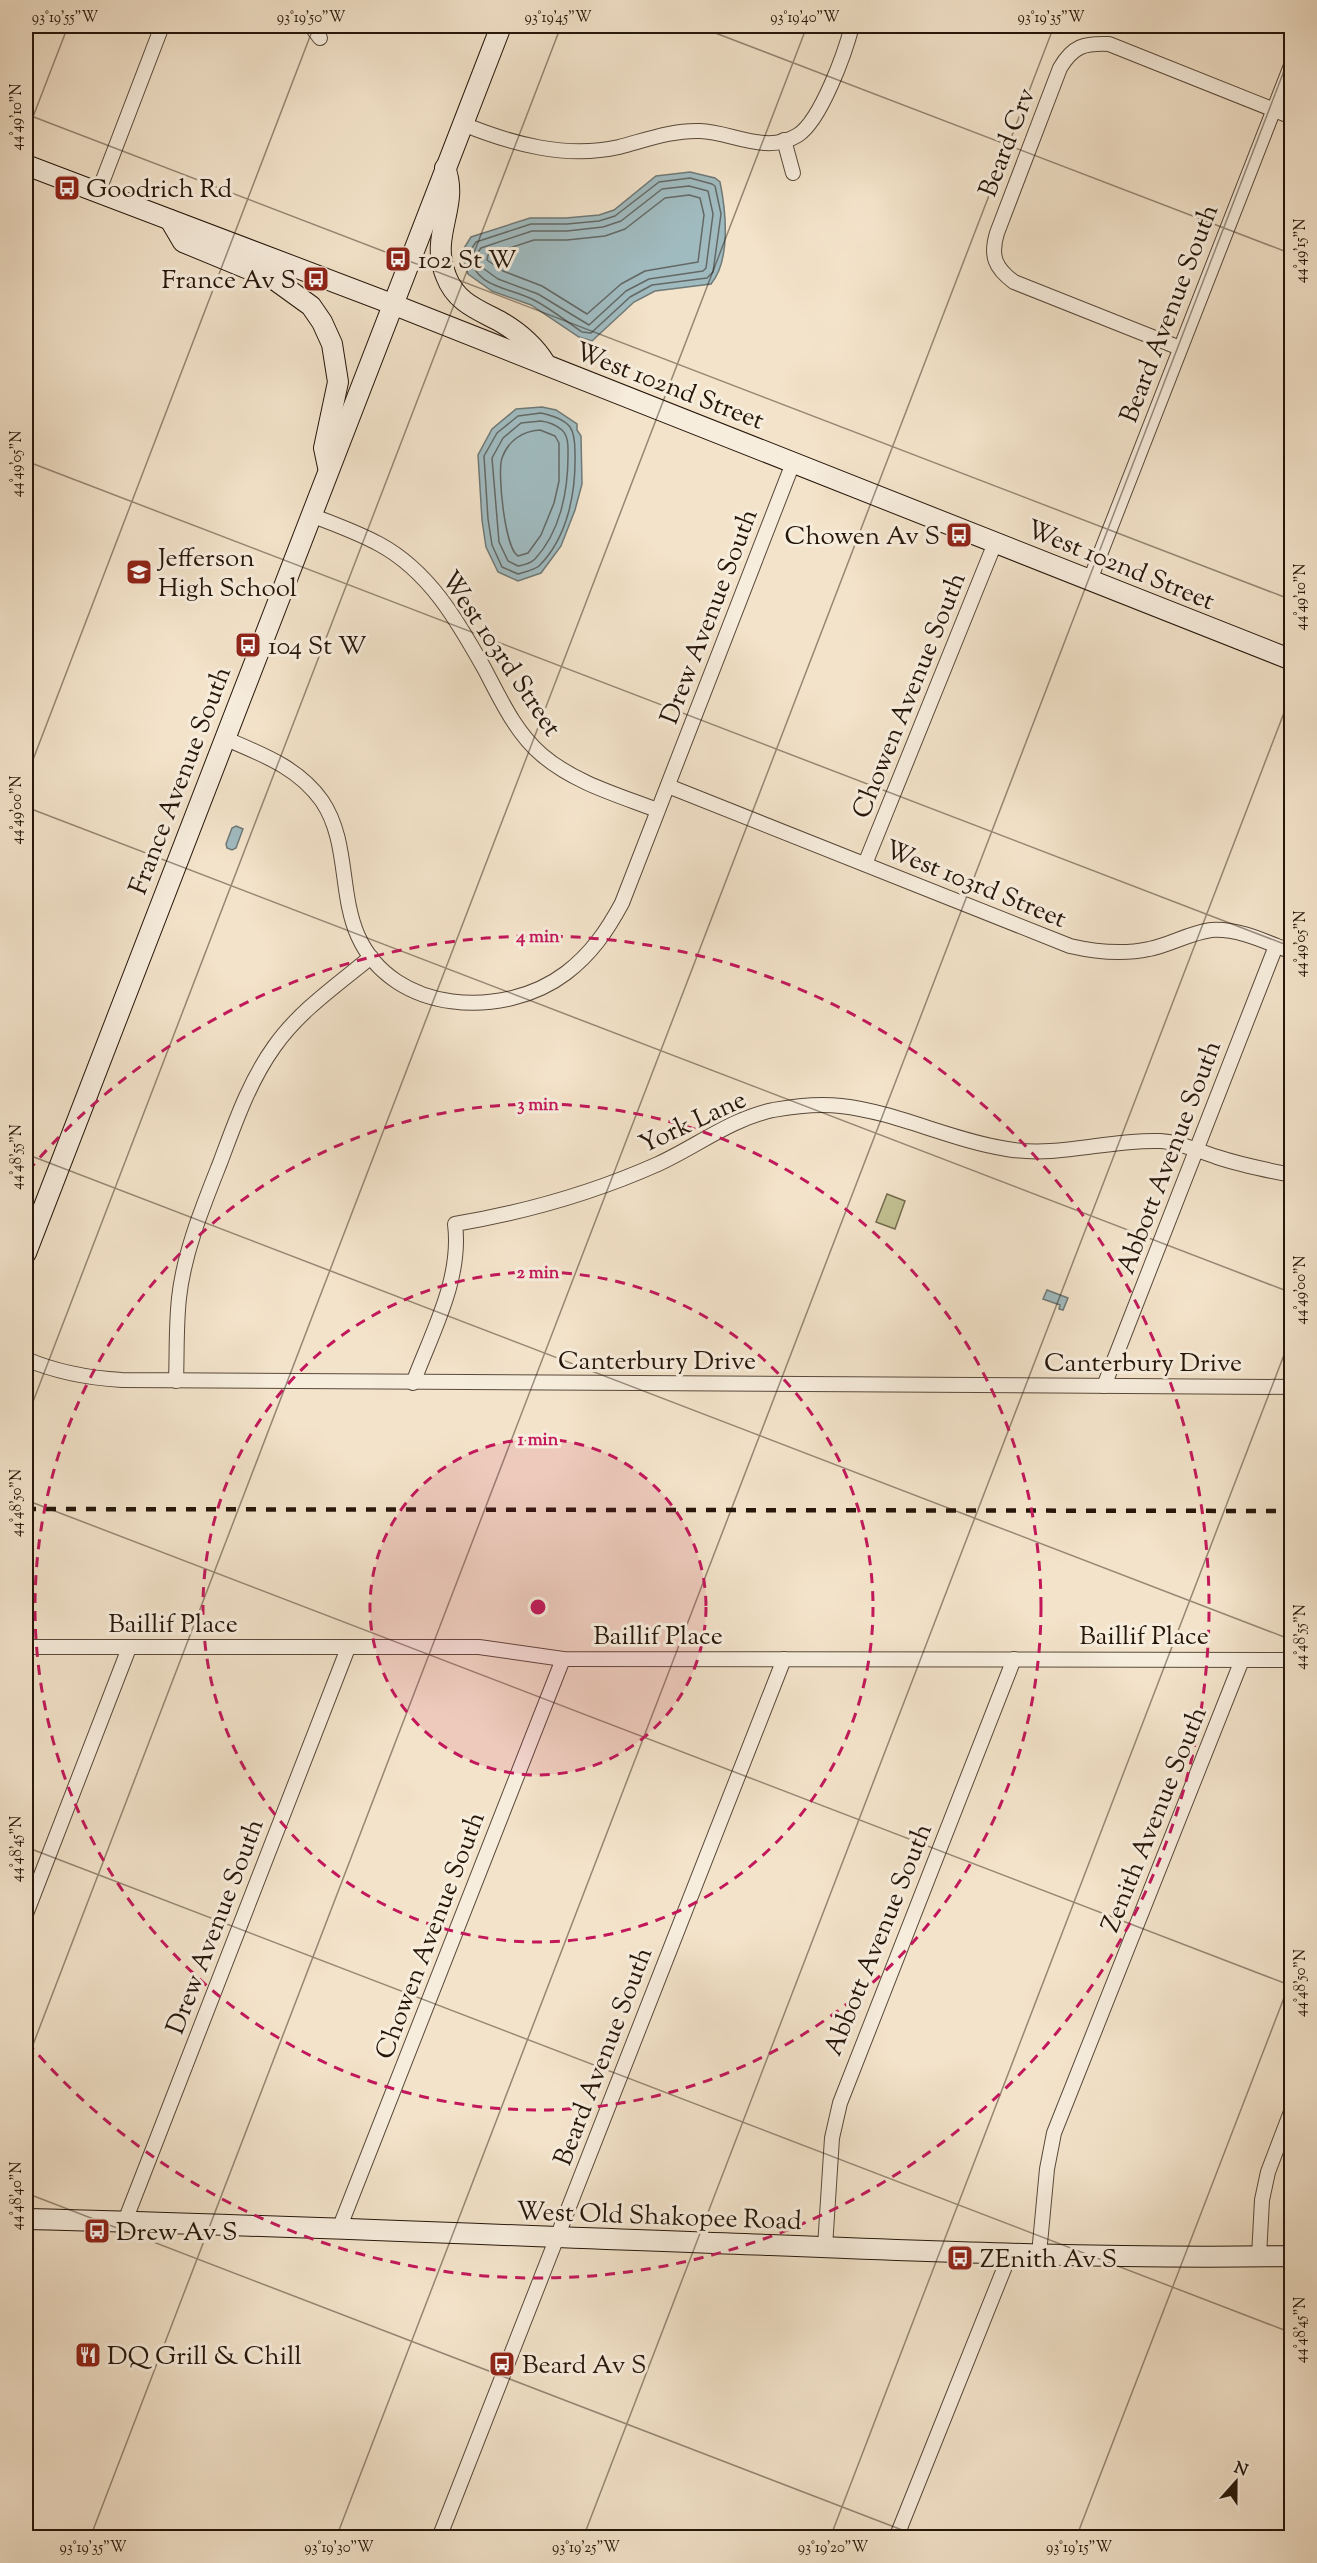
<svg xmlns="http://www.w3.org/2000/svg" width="1317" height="2563" font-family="'Sorts Mill Goudy',serif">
	<rect width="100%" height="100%" fill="#f3e3ca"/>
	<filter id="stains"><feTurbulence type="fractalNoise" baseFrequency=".00333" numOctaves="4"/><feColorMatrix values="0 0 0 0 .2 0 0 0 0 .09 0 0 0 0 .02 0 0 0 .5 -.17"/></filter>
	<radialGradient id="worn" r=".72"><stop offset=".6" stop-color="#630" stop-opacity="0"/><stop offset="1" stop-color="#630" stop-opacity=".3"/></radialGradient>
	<!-- green -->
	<path fill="#c2c192" stroke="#746c4e" stroke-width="1.5" d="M887,1194L905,1201L895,1229L876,1222Z"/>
	<!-- water -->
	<g fill="#a0bbc0" stroke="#6f7977" stroke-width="1.5">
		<path d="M690,172L715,178L720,182C726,211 731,260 711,284L655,291L634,302L592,341L579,337L531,305L492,291L468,274L461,253L471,237L530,218H566L599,215L614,210L656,176Z"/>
		<path d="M542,407L556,410L577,424V430L581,436L582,484L575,510L561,546L541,573L518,581L498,572L486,547L482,520L478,455L492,429L516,409Z"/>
		<path d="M236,826L243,829L236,848L232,850L227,848L226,844L232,828Z"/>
		<path d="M1047,1290L1068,1298L1063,1310L1059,1309L1060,1305L1043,1299Z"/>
	</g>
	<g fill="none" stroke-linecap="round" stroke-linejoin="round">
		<!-- shore -->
		<g stroke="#636865" stroke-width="1.5">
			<path d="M690,178L712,184L715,186L721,214L713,272L707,278L652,285L630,297L591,333L582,332C566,321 551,309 534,300C506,286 477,289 468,254L476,242L531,224H567L599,221L615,216L659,182Z"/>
			<path d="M689,186L708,191L713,214L706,268L703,271L649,279L626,291L589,325L538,294L498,279L480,266L476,255L481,248L532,231H567L603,227L621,221L662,189Z"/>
			<path d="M689,195L700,198L704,215L698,262L645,271L621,284L587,314L542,286L503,271L487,260L488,255L534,240H567L605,236L625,229L665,198Z"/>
			<path d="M541,413C550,415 564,419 570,427C575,434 575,445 575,453C576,492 568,537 539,566C534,570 524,572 518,574L502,567L492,545L488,519L484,456L497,433L518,416Z"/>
			<path d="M541,421C549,422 556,425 562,430C569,437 568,447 568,456C568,492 560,532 535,559C531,563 524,565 518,566L508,561L499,542L492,458L503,438L521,423Z"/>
			<path d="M540,430L555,436L559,443V481L554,503L541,535L528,553L518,556C505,549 497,472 502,458C508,441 522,431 540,430Z"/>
		</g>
		<!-- street casing -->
		<g stroke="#59493a" stroke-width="16">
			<g id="street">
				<path d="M311,26L320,38"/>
				<path d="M463,124C512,144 566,159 619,147C646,140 672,130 700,131C732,132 766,155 798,135C821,120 845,53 852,26"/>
				<path d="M784,140L793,173"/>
				<path d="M98,193L162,26"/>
				<path d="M1180,348L1014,282C995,268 990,256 997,233L1060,68C1073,46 1084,43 1109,44L1292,117"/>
				<path d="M311,515C334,524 357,532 379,544C429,571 457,620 484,668C500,698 515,732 542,755C575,783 618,795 657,810"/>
				<path d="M1090,580L1292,63"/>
				<path d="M224,738C261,754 298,767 322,801C349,841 339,893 358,936C393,1014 504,1020 566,973C591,954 607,931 622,903L793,463"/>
				<path d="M668,786L1070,946C1096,952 1122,955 1149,949C1170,945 1189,933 1211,930C1239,928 1266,942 1292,952"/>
				<path d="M865,864L995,543"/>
				<path d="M26,1359C56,1372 88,1378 122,1380L1292,1387"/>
				<path d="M176,1381C177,1354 176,1326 179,1298C184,1252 203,1206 220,1163C235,1123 249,1082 274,1047C299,1011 337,985 371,957"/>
				<path d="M413,1383C432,1332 462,1279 455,1224C526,1212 593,1193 658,1164C697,1146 731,1119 773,1110C795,1106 818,1103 841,1106C896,1112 950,1140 1007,1149C1058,1158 1109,1139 1160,1141C1180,1142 1198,1151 1217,1157C1241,1165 1266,1170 1292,1175"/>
				<path d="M1104,1386L1276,946"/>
				<path d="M26,1647H479L563,1659L1292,1660"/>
				<path d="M26,1914L129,1648"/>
				<path d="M125,2221L348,1648"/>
				<path d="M339,2229L563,1659"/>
				<path d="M825,2247L832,2138L840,2103L1014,1659"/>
				<path d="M1039,2254L1047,2169L1054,2133L1242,1660"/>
				<path d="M1259,2256L1262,2200L1268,2172L1292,2109"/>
				<path d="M439,2538L784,1659"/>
				<path d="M896,2538L1010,2254"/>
			</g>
		</g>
		<!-- secondary casing -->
		<g stroke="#26160a" stroke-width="22">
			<g id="secondary">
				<path d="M26,165L392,304L1292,660"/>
				<path d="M445,168C460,206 429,235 446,276C456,303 479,310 501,322C518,332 535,347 545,363"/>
				<path d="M170,220L183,242L275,280L311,306L322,322L332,344L338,382L324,448L328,467"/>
				<path d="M26,1253L501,26"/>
				<path d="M26,2219C274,2225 522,2236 770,2245C943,2252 1118,2259 1292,2256"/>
			</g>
		</g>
		<!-- street -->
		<use href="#street" stroke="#f7eddd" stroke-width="14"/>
		<!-- secondary -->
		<use href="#secondary" stroke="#f7eddd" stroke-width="20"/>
		<!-- rail -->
		<path stroke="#26160a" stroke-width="4.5" stroke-dasharray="10 10" stroke-linecap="butt" d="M26,1509L1292,1511"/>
	</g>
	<!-- ticks -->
	<path fill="none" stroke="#26160a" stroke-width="1.5" stroke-opacity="0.45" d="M697,26L1292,254M26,114L1292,600M26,135L68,26M26,461L1292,947M26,778L314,26M26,807L1292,1293M26,1154L1292,1640M26,1420L561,26M26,1500L1292,1986M26,1847L1292,2333M26,2063L807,26M26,2193L923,2538M90,2538L1054,26M336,2538L1292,50M583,2538L1292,692M830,2538L1292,1334M1076,2538L1292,1977"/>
	<!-- distance rings -->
	<circle cx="538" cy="1607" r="168" fill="#c2185b" fill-opacity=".12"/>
	<g fill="none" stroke="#c2185b" stroke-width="3" stroke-dasharray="10 8">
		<circle cx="538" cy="1607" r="168"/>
		<circle cx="538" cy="1607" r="335"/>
		<circle cx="538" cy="1607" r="503"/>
		<path d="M28 1171A671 671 0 1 1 28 2043"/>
	</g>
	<!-- icons -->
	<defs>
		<g id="bus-square" transform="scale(1.35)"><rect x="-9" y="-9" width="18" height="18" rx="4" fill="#8f2418" stroke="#f7eddd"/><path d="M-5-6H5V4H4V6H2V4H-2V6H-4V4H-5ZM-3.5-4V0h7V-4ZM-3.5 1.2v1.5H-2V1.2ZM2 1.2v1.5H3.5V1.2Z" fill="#fff"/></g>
		<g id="school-square" transform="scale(1.35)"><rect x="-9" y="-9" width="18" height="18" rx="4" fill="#8f2418" stroke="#f7eddd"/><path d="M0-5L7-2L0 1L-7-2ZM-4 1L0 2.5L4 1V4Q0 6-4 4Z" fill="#fff"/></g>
		<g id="restaurant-square" transform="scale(1.35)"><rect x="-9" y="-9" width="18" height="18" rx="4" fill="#8f2418" stroke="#f7eddd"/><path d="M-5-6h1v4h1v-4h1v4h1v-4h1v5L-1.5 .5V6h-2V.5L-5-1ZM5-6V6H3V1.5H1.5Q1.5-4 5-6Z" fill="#fff"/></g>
	</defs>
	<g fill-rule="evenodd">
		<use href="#bus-square" x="67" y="188"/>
		<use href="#bus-square" x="398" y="259"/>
		<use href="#bus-square" x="316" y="279"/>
		<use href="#bus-square" x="959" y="535"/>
		<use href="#school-square" x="139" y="572"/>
		<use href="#bus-square" x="248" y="645"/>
		<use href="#bus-square" x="97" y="2231"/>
		<use href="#bus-square" x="960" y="2258"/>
		<use href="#restaurant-square" x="88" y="2355"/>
		<use href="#bus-square" x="502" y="2364"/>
	</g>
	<g text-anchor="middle" stroke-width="6" stroke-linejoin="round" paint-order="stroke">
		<!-- street labels -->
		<g font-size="26" fill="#26160a" stroke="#f7eddd">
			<text transform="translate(1006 142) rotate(-69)" y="9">Beard Crv</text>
			<text transform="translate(1168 313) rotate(-69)" y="9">Beard Avenue South</text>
			<text transform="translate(670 385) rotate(21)" y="9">West 102nd Street</text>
			<text transform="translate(1121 564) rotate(22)" y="9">West 102nd Street</text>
			<text transform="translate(708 616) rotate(-69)" y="9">Drew Avenue South</text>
			<text transform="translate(502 653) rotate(56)" y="9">West 103rd Street</text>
			<text transform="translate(908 695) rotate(-68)" y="9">Chowen Avenue South</text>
			<text transform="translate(179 780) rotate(-69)" y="9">France Avenue South</text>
			<text transform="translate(976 883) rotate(22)" y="9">West 103rd Street</text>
			<text transform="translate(692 1121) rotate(-25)" y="9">York Lane</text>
			<text transform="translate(1168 1157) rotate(-69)" y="9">Abbott Avenue South</text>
			<text x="657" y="1369">Canterbury Drive</text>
			<text x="1143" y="1371">Canterbury Drive</text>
			<text x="173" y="1632">Baillif Place</text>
			<text x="658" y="1644">Baillif Place</text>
			<text x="1144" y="1644">Baillif Place</text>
			<text transform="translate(1153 1819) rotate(-68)" y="9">Zenith Avenue South</text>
			<text transform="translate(214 1926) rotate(-69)" y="9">Drew Avenue South</text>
			<text transform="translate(429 1935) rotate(-69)" y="9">Chowen Avenue South</text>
			<text transform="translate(877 1939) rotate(-68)" y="9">Abbott Avenue South</text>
			<text transform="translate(602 2056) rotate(-69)" y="9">Beard Avenue South</text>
			<text transform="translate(659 2215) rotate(2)" y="9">West Old Shakopee Road</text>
		</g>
		<!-- poi labels -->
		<g font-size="26" fill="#26160a" stroke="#f7eddd" text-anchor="start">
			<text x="86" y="197">Goodrich Rd</text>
			<text x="418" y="268">102 St W</text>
			<text x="296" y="288" text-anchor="end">France Av S</text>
			<text x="940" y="544" text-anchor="end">Chowen Av S</text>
			<text x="158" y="566">Jefferson<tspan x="158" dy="30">High School</tspan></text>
			<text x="268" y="654">104 St W</text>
			<text x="116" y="2240">Drew Av S</text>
			<text x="980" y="2267">ZEnith Av S</text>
			<text x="107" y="2364">DQ Grill &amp; Chill</text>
			<text x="522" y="2373">Beard Av S</text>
		</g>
	</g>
	<circle cx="538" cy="1607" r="9" fill="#c2185b" stroke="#f7eddd" stroke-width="3"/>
	<g font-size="18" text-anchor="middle" font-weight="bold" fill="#c2185b" stroke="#f7eddd" stroke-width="6" stroke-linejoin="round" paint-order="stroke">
		<text x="538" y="942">4 min</text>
		<text x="538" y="1110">3 min</text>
		<text x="538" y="1278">2 min</text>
		<text x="538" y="1445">1 min</text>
	</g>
	<!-- margin -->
	<rect width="1317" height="2563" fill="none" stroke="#f3e3ca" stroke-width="66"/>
	<!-- north arrow -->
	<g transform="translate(1236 2482) rotate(21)" stroke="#f7eddd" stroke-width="4.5" paint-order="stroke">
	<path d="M0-4.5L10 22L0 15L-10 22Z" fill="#26160a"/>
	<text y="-9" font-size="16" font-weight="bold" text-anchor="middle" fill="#26160a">N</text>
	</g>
	<rect x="33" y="33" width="1251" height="2497" fill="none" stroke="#26160a" stroke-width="2"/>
	<g font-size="15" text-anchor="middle" fill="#26160a">
		<text x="65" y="22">93°19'55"W</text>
		<text x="311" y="22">93°19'50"W</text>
		<text x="558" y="22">93°19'45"W</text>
		<text x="805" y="22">93°19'40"W</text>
		<text x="1051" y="22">93°19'35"W</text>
		<text transform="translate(16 117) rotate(-90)" y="5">44°49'10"N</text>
		<text transform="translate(1300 251) rotate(-90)" y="5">44°49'15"N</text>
		<text transform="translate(16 464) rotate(-90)" y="5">44°49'05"N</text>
		<text transform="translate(1300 597) rotate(-90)" y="5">44°49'10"N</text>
		<text transform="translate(16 810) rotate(-90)" y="5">44°49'00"N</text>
		<text transform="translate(1300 944) rotate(-90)" y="5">44°49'05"N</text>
		<text transform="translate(16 1157) rotate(-90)" y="5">44°48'55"N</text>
		<text transform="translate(1300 1290) rotate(-90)" y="5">44°49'00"N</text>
		<text transform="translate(16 1503) rotate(-90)" y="5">44°48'50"N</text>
		<text transform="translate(1300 1637) rotate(-90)" y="5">44°48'55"N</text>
		<text transform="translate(16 1849) rotate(-90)" y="5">44°48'45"N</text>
		<text transform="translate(1300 1983) rotate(-90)" y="5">44°48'50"N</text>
		<text transform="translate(16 2196) rotate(-90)" y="5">44°48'40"N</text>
		<text transform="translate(1300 2330) rotate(-90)" y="5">44°48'45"N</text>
		<text x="93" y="2552">93°19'35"W</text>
		<text x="339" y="2552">93°19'30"W</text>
		<text x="586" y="2552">93°19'25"W</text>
		<text x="833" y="2552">93°19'20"W</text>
		<text x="1079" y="2552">93°19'15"W</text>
	</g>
	<rect width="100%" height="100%" filter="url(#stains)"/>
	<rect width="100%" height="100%" fill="url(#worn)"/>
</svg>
